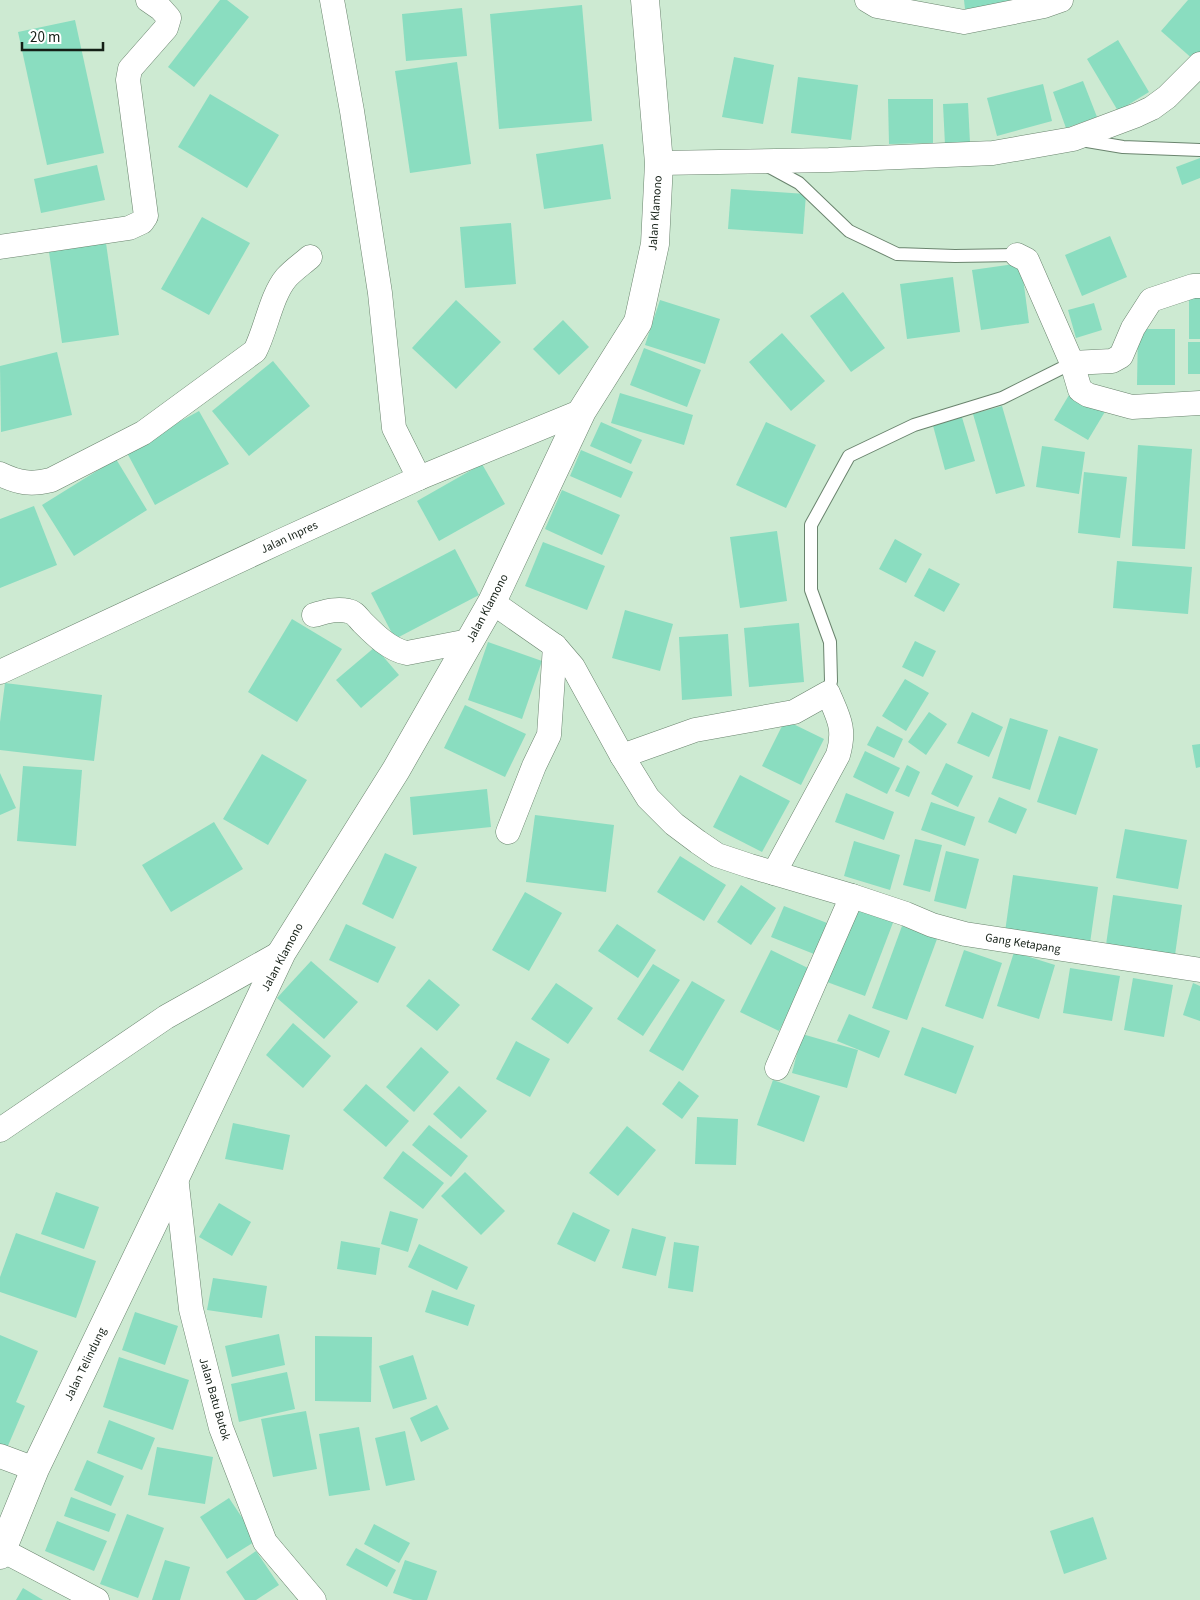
<svg xmlns="http://www.w3.org/2000/svg" width="1200" height="1600" font-family="'Source Sans 3',sans-serif">
	<rect width="100%" height="100%" fill="#cdead2"/>
	<!-- building -->
	<g fill="#8addc0">
		<path d="M220,0H227L249,17L194,87L168,67Z"/>
		<path d="M964,0H1032V1L965,9Z"/>
		<path d="M1188,0H1200V55L1195,61L1161,31Z"/>
		<path d="M582,5L592,121L499,129L490,14Z"/>
		<path d="M462,8L467,56L406,61L402,14Z"/>
		<path d="M75,20L104,153L47,165L18,32Z"/>
		<path d="M1118,40L1149,92L1118,111L1087,59Z"/>
		<path d="M734,57L774,65L763,124L722,117Z"/>
		<path d="M457,62L471,164L410,173L395,71Z"/>
		<path d="M798,77L858,85L851,140L791,133Z"/>
		<path d="M1083,81L1097,117L1066,128L1053,92Z"/>
		<path d="M1043,84L1052,121L997,136L987,98Z"/>
		<path d="M210,94L279,135L247,188L178,147Z"/>
		<path d="M888,99H933V143L889,144Z"/>
		<path d="M968,103L970,143L945,145L943,104Z"/>
		<path d="M603,144L611,199L544,209L536,154Z"/>
		<path d="M1200,158V178L1182,185L1176,167Z"/>
		<path d="M97,165L105,200L41,213L34,179Z"/>
		<path d="M731,189L806,194L803,234L728,229Z"/>
		<path d="M202,217L250,243L209,315L161,289Z"/>
		<path d="M511,223L516,284L465,288L460,227Z"/>
		<path d="M1110,236L1127,277L1082,296L1065,255Z"/>
		<path d="M106,243L119,335L62,343L49,252Z"/>
		<path d="M1021,263L1029,323L981,330L972,270Z"/>
		<path d="M953,277L960,332L907,339L900,284Z"/>
		<path d="M843,292L885,348L851,372L810,316Z"/>
		<rect x="1189" y="294" width="11" height="45"/>
		<path d="M456,300L501,342L456,389L412,348Z"/>
		<path d="M660,300L720,319L705,364L645,345Z"/>
		<path d="M1094,303L1102,330L1076,338L1068,310Z"/>
		<path d="M563,320L589,347L559,375L533,349Z"/>
		<path d="M1138,329H1175V385H1137Z"/>
		<path d="M782,333L825,381L791,411L749,362Z"/>
		<rect x="1188" y="342" width="12" height="32"/>
		<path d="M644,348L701,370L687,407L630,385Z"/>
		<path d="M57,352L72,415L1,432L0,366Z"/>
		<path d="M273,361L310,406L249,456L212,411Z"/>
		<path d="M1072,390L1106,410L1088,440L1054,420Z"/>
		<path d="M620,393L693,415L684,445L611,423Z"/>
		<path d="M1002,406L1025,486L996,494L973,414Z"/>
		<path d="M199,411L229,464L155,505L126,451Z"/>
		<path d="M961,414L975,461L945,470L932,422Z"/>
		<path d="M601,422L642,440L631,464L590,446Z"/>
		<path d="M766,422L816,445L786,508L736,485Z"/>
		<path d="M1138,445L1192,449L1185,549L1132,546Z"/>
		<path d="M1042,446L1085,452L1079,494L1036,487Z"/>
		<path d="M581,450L633,472L621,498L570,476Z"/>
		<path d="M116,459L147,510L74,556L42,505Z"/>
		<path d="M482,464L505,504L439,541L417,501Z"/>
		<path d="M1084,472L1127,477L1120,538L1078,533Z"/>
		<path d="M562,490L620,515L602,555L545,529Z"/>
		<path d="M34,506L57,565L0,588V519Z"/>
		<path d="M777,531L787,601L740,608L730,537Z"/>
		<path d="M895,539L922,554L906,583L879,569Z"/>
		<path d="M543,542L605,566L587,610L525,586Z"/>
		<path d="M455,549L479,595L395,639L371,593Z"/>
		<path d="M1117,561L1192,567L1188,614L1113,608Z"/>
		<path d="M929,568L960,584L944,612L914,596Z"/>
		<path d="M625,610L673,624L660,671L612,658Z"/>
		<path d="M292,619L342,649L297,722L248,692Z"/>
		<path d="M799,623L804,682L749,687L744,628Z"/>
		<path d="M728,634L732,696L682,700L679,637Z"/>
		<path d="M915,641L936,651L923,677L902,667Z"/>
		<path d="M488,642L542,661L522,719L468,700Z"/>
		<path d="M375,647L399,675L361,708L336,680Z"/>
		<path d="M905,679L929,693L906,731L882,716Z"/>
		<path d="M5,683L102,695L94,761L0,750V722Z"/>
		<path d="M465,705L526,734L505,777L444,748Z"/>
		<path d="M929,712L947,724L926,755L908,742Z"/>
		<path d="M972,712L1003,727L989,757L957,743Z"/>
		<path d="M1010,718L1048,730L1030,790L992,778Z"/>
		<path d="M785,720L824,739L801,785L762,766Z"/>
		<path d="M877,726L903,739L894,758L867,745Z"/>
		<path d="M1059,736L1098,749L1076,815L1037,802Z"/>
		<path d="M1200,744V767L1196,768L1192,745Z"/>
		<path d="M865,751L900,768L887,794L853,777Z"/>
		<path d="M262,754L307,780L268,845L223,819Z"/>
		<path d="M946,763L973,776L958,807L931,794Z"/>
		<path d="M907,765L920,772L909,797L895,791Z"/>
		<path d="M23,766L82,770L76,846L17,841Z"/>
		<path d="M0,773L16,808L0,815Z"/>
		<path d="M740,775L790,801L762,852L713,827Z"/>
		<path d="M487,789L491,827L413,835L410,797Z"/>
		<path d="M846,793L894,812L884,840L835,822Z"/>
		<path d="M999,797L1027,809L1016,834L988,822Z"/>
		<path d="M931,802L975,817L965,846L921,830Z"/>
		<path d="M535,815L614,825L606,892L526,882Z"/>
		<path d="M214,822L243,869L171,912L142,865Z"/>
		<path d="M1125,829L1187,840L1178,889L1116,878Z"/>
		<path d="M915,839L942,845L930,892L903,885Z"/>
		<path d="M854,841L900,855L890,890L844,876Z"/>
		<path d="M946,851L979,859L966,909L934,901Z"/>
		<path d="M385,853L417,867L393,919L362,904Z"/>
		<path d="M680,856L726,885L704,921L657,892Z"/>
		<path d="M1013,875L1098,887L1090,943L1005,932Z"/>
		<path d="M741,885L776,908L751,945L717,922Z"/>
		<path d="M525,892L562,913L529,971L492,950Z"/>
		<path d="M1113,895L1182,905L1175,955L1106,945Z"/>
		<path d="M784,906L827,923L814,954L771,937Z"/>
		<path d="M856,906L894,920L865,996L827,982Z"/>
		<path d="M346,924L396,947L378,983L329,960Z"/>
		<path d="M617,924L656,950L638,978L598,951Z"/>
		<path d="M902,926L937,939L907,1020L872,1008Z"/>
		<path d="M771,950L810,969L779,1031L740,1012Z"/>
		<path d="M964,950L1002,963L983,1019L945,1006Z"/>
		<path d="M1014,952L1055,965L1039,1019L997,1006Z"/>
		<path d="M311,961L358,1002L324,1039L277,998Z"/>
		<path d="M653,964L680,980L643,1036L617,1019Z"/>
		<path d="M1070,968L1120,976L1112,1021L1063,1013Z"/>
		<path d="M1133,978L1173,985L1164,1037L1124,1030Z"/>
		<path d="M429,979L460,1005L437,1031L406,1006Z"/>
		<path d="M692,981L725,1000L683,1071L649,1051Z"/>
		<path d="M556,983L593,1008L568,1044L531,1019Z"/>
		<path d="M1193,983L1200,986V1021L1183,1015Z"/>
		<path d="M849,1014L890,1031L879,1058L837,1041Z"/>
		<path d="M293,1023L331,1056L303,1088L266,1055Z"/>
		<path d="M922,1027L974,1046L956,1094L904,1075Z"/>
		<path d="M802,1034L858,1050L847,1088L792,1073Z"/>
		<path d="M516,1041L550,1059L530,1097L496,1079Z"/>
		<path d="M421,1047L449,1072L414,1112L386,1087Z"/>
		<path d="M773,1080L820,1096L804,1142L757,1125Z"/>
		<path d="M679,1081L699,1096L682,1119L662,1104Z"/>
		<path d="M366,1084L409,1121L386,1147L343,1110Z"/>
		<path d="M459,1086L487,1111L461,1139L433,1114Z"/>
		<path d="M697,1117L738,1119L736,1165L695,1164Z"/>
		<path d="M233,1123L290,1135L283,1170L225,1159Z"/>
		<path d="M429,1125L468,1156L451,1177L412,1145Z"/>
		<path d="M627,1126L656,1150L618,1196L589,1173Z"/>
		<path d="M403,1151L444,1183L423,1209L383,1178Z"/>
		<path d="M465,1172L505,1211L481,1235L441,1196Z"/>
		<path d="M56,1192L99,1207L84,1249L41,1234Z"/>
		<path d="M219,1203L251,1222L232,1256L199,1237Z"/>
		<path d="M390,1211L418,1219L408,1252L381,1244Z"/>
		<path d="M573,1212L610,1230L595,1262L557,1244Z"/>
		<path d="M632,1228L666,1237L656,1276L622,1268Z"/>
		<path d="M16,1233L96,1261L76,1318L0,1292V1277Z"/>
		<path d="M341,1241L380,1248L376,1275L337,1269Z"/>
		<path d="M674,1242L699,1246L693,1292L668,1288Z"/>
		<path d="M419,1244L468,1267L457,1290L408,1267Z"/>
		<path d="M213,1278L267,1286L262,1318L207,1310Z"/>
		<path d="M432,1290L475,1305L468,1326L425,1312Z"/>
		<path d="M135,1312L178,1326L165,1365L122,1350Z"/>
		<path d="M279,1334L285,1365L232,1377L225,1346Z"/>
		<path d="M0,1335L38,1351L16,1402L25,1406L7,1448L0,1445Z"/>
		<path d="M315,1336L372,1337L371,1402L315,1401Z"/>
		<path d="M413,1355L427,1399L393,1409L379,1366Z"/>
		<path d="M119,1357L189,1380L173,1430L103,1407Z"/>
		<path d="M287,1372L295,1409L239,1422L231,1384Z"/>
		<path d="M437,1405L449,1429L421,1442L410,1418Z"/>
		<path d="M306,1411L317,1469L273,1477L261,1419Z"/>
		<path d="M109,1420L155,1438L142,1470L97,1453Z"/>
		<path d="M359,1427L370,1490L329,1496L319,1434Z"/>
		<path d="M405,1431L415,1480L386,1486L375,1438Z"/>
		<path d="M157,1447L213,1457L205,1504L148,1495Z"/>
		<path d="M87,1460L124,1476L111,1506L74,1490Z"/>
		<path d="M71,1497L116,1514L109,1532L64,1516Z"/>
		<path d="M229,1498L257,1540L227,1559L200,1517Z"/>
		<path d="M127,1514L164,1528L138,1598L100,1584Z"/>
		<path d="M1093,1517L1107,1559L1064,1574L1050,1531Z"/>
		<path d="M57,1521L107,1541L94,1571L45,1551Z"/>
		<path d="M374,1524L410,1543L399,1563L364,1544Z"/>
		<path d="M356,1548L396,1570L387,1587L346,1565Z"/>
		<path d="M256,1551L279,1585L256,1600H245L226,1572Z"/>
		<path d="M165,1560L190,1567L180,1600H152Z"/>
		<path d="M405,1560L437,1571L427,1600H413L393,1593Z"/>
		<path d="M23,1588L43,1600H16Z"/>
	</g>
	<g fill="none" stroke-linecap="round" stroke-linejoin="round">
		<!-- lane casing -->
		<g stroke="#6a846e" stroke-width="14">
			<g id="lane">
				<path d="M1081,140L1123,147L1200,150"/>
				<path d="M766,165L799,183L849,231L897,254L955,256L1017,255"/>
				<path d="M828,693L831,681L830,642L811,590V525L849,456L914,425L1002,398L1072,363"/>
			</g>
		</g>
		<!-- street casing -->
		<g stroke="#6a846e" stroke-width="25">
			<g id="street">
				<path d="M332,0L352,111L380,293L394,428L419,478"/>
				<path d="M867,0L877,6L964,22L1044,6L1061,0"/>
				<path d="M659,163L829,160L993,153L1073,139L1137,115L1152,108L1167,97L1200,64"/>
				<path d="M0,247L129,228L142,222L146,216L128,80L130,69L166,28L169,18L161,9L148,0"/>
				<path d="M1017,255L1027,260L1072,363L1080,390L1088,395L1132,407L1200,403"/>
				<path d="M1072,363L1112,361L1121,356L1133,328L1151,300L1193,286H1200"/>
				<path d="M0,474C19,483 31,485 51,480L143,433L255,351C266,330 271,296 286,278C293,270 302,264 310,257"/>
				<path d="M492,602L555,646L573,667L622,756L648,798L674,824L698,842L717,855L750,866L852,896L906,914L932,925L965,934L1200,970"/>
				<path d="M314,615C325,612 336,608 348,611C355,612 358,618 363,623C375,635 390,650 407,653L469,641"/>
				<path d="M0,672L281,541L419,478L582,411"/>
				<path d="M622,756L695,730L794,712L828,693C838,717 846,728 838,755L774,873"/>
				<path d="M508,832L534,766L549,735L555,646"/>
				<path d="M777,1068L852,896"/>
				<path d="M0,1130L166,1017L282,952"/>
				<path d="M176,1176L191,1309L221,1428L265,1542L314,1600"/>
				<path d="M0,1456L35,1469"/>
				<path d="M2,1550L97,1600"/>
			</g>
		</g>
		<!-- secondary casing -->
		<g stroke="#6a846e" stroke-width="29">
			<path id="secondary" d="M0,1555L35,1469L176,1176L282,952L396,770L492,602L582,411L638,322L655,244L659,163L645,0"/>
		</g>
		<!-- lane -->
		<use href="#lane" stroke="#fff" stroke-width="12"/>
		<!-- street -->
		<use href="#street" stroke="#fff" stroke-width="24"/>
		<!-- secondary -->
		<use href="#secondary" stroke="#fff" stroke-width="28"/>
	</g>
	<g text-anchor="middle" stroke-width="4" stroke-linejoin="round" paint-order="stroke">
		<!-- street labels -->
		<g font-size="12" fill="#141f16" stroke="#fff">
			<text transform="translate(655 213) rotate(-86)" y="4">Jalan Klamono</text>
			<text transform="translate(289 537) rotate(-25)" y="4">Jalan Inpres</text>
			<text transform="translate(487 608) rotate(-62)" y="4">Jalan Klamono</text>
			<text transform="translate(1023 943) rotate(9)" y="4">Gang Ketapang</text>
			<text transform="translate(282 957) rotate(-62)" y="4">Jalan Klamono</text>
			<text transform="translate(85 1364) rotate(-64)" y="4">Jalan Telindung</text>
			<text transform="translate(215 1399) rotate(74)" y="4">Jalan Batu Butok</text>
		</g>
	</g>
	<!-- scale -->
	<path d="M22 42v8h81v-8" fill="none" stroke="#141f16" stroke-width="2.5"/>
	<text x="30" y="42" font-size="15" fill="#141f16" stroke="#ffffff" stroke-width="4" paint-order="stroke">20 m</text>
</svg>
